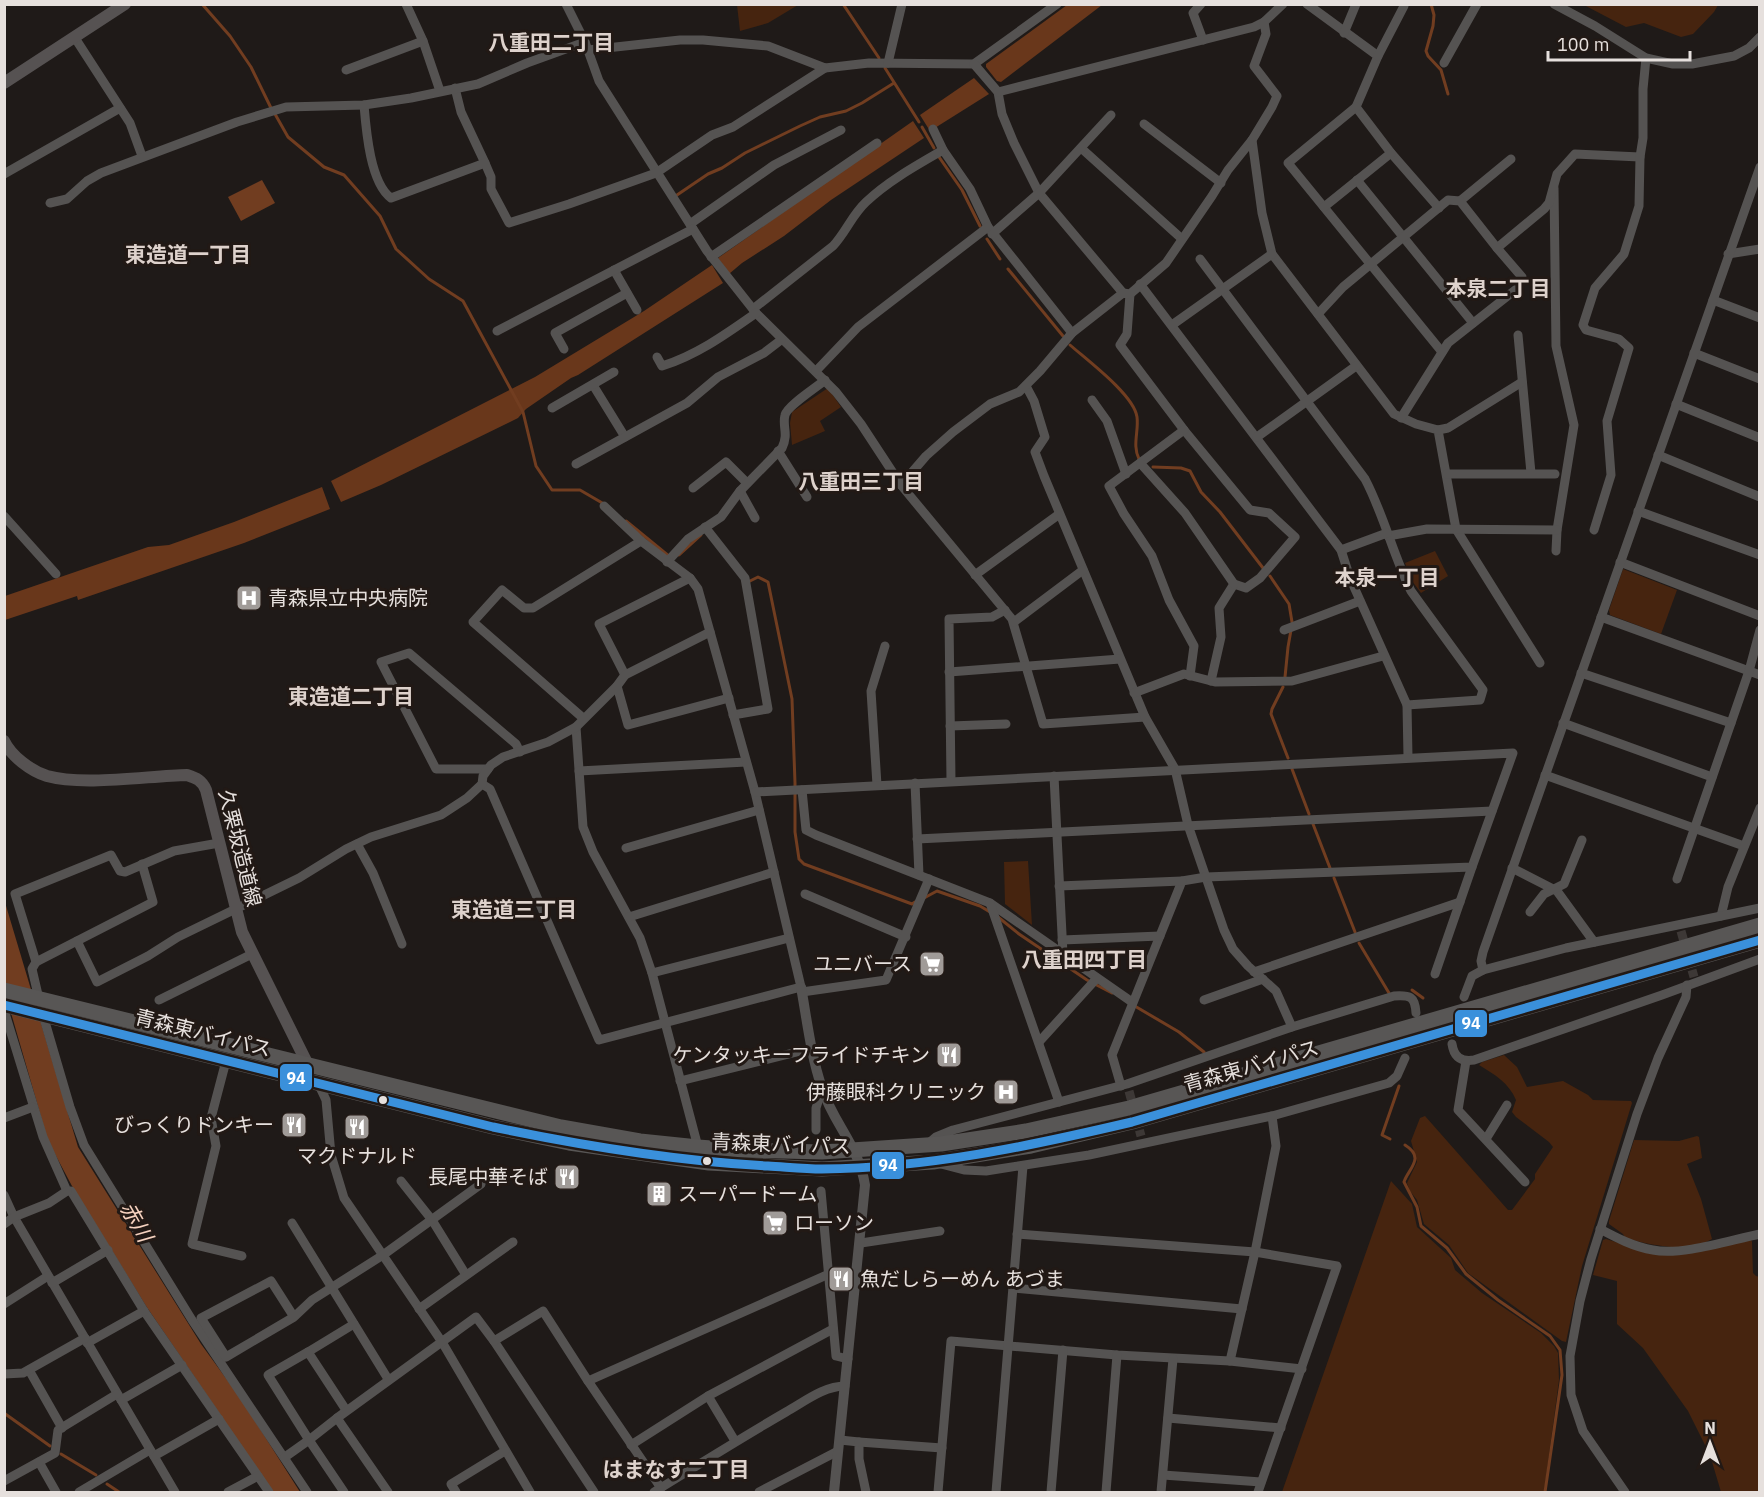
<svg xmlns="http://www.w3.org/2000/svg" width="1764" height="1497" font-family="'IBM Plex Sans','Noto Sans JP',sans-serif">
	<rect width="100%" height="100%" fill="#1f1a18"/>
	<!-- green -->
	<g fill="#46240f">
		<path d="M737,5V4L798,5L768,23L740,31Z"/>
		<path d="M1584,5H1718L1714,12L1693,34L1681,37L1644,23L1626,27Z"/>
		<path d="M828,388L841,407L820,421L825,431L792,445L790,423L792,412Z"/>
		<path d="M1435,551L1448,576L1421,593L1412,581L1405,563Z"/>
		<path d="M1623,569L1677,590L1661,634L1610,615L1609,610Z"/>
		<path d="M1028,861L1032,925L1005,904L1004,862Z"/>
		<path d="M1504,1055L1517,1067L1527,1087L1563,1081L1588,1095L1593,1100L1631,1101L1632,1103L1582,1266L1566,1342L1562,1341L1468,1273L1449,1245L1424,1224L1417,1200L1410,1191L1407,1183L1417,1162L1411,1141L1420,1118L1425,1116L1508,1210H1512L1535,1179V1174L1553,1147L1549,1142L1516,1117L1512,1112L1516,1100C1509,1083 1494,1074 1479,1065L1482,1062Z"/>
		<path d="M1697,1136L1699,1137L1702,1158L1687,1164L1701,1199L1712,1239C1687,1254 1651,1245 1625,1238L1623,1234L1609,1224V1221L1634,1140L1679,1141Z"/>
		<path d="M1391,1181L1412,1204L1417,1227L1451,1258L1455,1270L1482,1293L1541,1333L1554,1346L1558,1353L1559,1380L1544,1492H1282Z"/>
		<path d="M1606,1239L1645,1251L1751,1239L1752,1242L1753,1273L1756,1276L1760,1277L1759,1492H1721L1710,1455L1688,1411L1643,1348L1617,1324V1281L1593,1275L1603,1240Z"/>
	</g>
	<!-- forest -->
	<g fill="#69371b">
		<path d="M1067,5H1102L1001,82L997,81L986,67V64Z"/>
		<path d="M974,78L989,94L930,131L920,115Z"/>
		<path d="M913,121L924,138L831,200L784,236L742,263L729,274L718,258Z"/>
		<path d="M712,265L723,283L578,375L571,378L526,409L518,418L381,485L341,502L331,481L535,377L644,311Z"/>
		<path d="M322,487L330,509L244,543L78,600L77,596L5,620V596L148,547L169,545L234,522Z"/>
	</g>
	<!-- water -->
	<g fill="#713d20">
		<path d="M262,180L275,203L241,221L228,197Z"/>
		<path d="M4,899L78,1147L201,1344L241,1399L300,1492H273L146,1306L72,1186L48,1141L5,992Z"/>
	</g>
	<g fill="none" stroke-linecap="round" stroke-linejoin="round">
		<!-- stream -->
		<g stroke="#713d20" stroke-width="3">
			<path d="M202,4L230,36L251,67L271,108"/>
			<path d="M843,4L879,58"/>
			<path d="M1431,4L1434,15L1433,26L1426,51L1428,56L1441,70L1448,94"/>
			<path d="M885,68L919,122"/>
			<path d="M275,114L288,137L324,167L344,175L380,216L396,249L429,279L463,301L523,412L536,466L552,490H580L604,504"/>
			<path d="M922,127L934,148"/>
			<path d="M939,157L962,190L980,226"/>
			<path d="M677,195L708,174L722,168L745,153L800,126L820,117L846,111L862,103L894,83"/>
			<path d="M987,239L1000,259"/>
			<path d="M1008,269L1063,336"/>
			<path d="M1070,345C1087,360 1134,395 1137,417C1139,431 1132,445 1139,459"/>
			<path d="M1153,467L1181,468L1190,471L1201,492L1220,512L1263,568"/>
			<path d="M626,521L670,557"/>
			<path d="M679,555L701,535"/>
			<path d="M1270,576L1289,604L1292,622"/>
			<path d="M748,582L758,577L768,582L792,699L795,783V832L799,859L804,864L912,904L915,902"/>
			<path d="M1285,677L1288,647L1291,630"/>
			<path d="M1283,687L1272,709L1271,714L1288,758"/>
			<path d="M1292,769L1309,814"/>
			<path d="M1313,824L1330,868"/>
			<path d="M1334,878L1355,932"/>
			<path d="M924,898L937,891L980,906L990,912"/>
			<path d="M998,917L1019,934L1087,980L1112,993"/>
			<path d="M1359,943L1389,993"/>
			<path d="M1412,990L1423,998"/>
			<path d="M1133,1005L1179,1032L1204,1052"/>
			<path d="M1390,1139L1382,1135L1399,1086"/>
			<path d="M1405,1145C1426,1158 1408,1169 1404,1182L1417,1207L1421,1226L1447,1248L1466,1274L1498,1300L1550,1336L1560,1350L1562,1375L1545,1492"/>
			<path d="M4,1413L50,1446"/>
			<path d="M61,1454L96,1475"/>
			<path d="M107,1484L119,1492"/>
		</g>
		<!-- minor-tunnel -->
		<g stroke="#3d3836" stroke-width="9" stroke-dasharray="9 4.5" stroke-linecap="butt">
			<path d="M1681,931L1694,977"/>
			<path d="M1129,1091L1141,1136"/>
		</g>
		<!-- minor -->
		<g stroke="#555352" stroke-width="9">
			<path d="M406,4L423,41L440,91"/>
			<path d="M566,4L585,42L599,81L707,251L756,313L836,392L861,424L901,485L1012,619L1043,724L1145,717"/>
			<path d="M1201,4L1193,13L1203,40"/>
			<path d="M1307,4L1378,56L1356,107L1391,153L1439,208"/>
			<path d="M1554,4L1595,26L1646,58L1673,64H1692L1734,56L1749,48L1760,37"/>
			<path d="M1344,33L1356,4"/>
			<path d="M75,38L130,123L142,156"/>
			<path d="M588,50L680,40H703L768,46L825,68L869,63L974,64L1057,4"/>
			<path d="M1378,56L1404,6"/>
			<path d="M888,63L902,4"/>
			<path d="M1444,63L1477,4"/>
			<path d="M974,64L998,92L1002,114L1014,143L1039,193L1123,293"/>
			<path d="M346,70L423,41"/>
			<path d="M455,88L461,112L485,163"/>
			<path d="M998,92L1254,27L1264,22L1283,4"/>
			<path d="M364,105C366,129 370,183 391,198L485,163L491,177V189L509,223L569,204L656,173L712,135L733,127L825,68"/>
			<path d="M1356,107L1288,163L1442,352"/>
			<path d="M1144,124L1221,183"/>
			<path d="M933,129L943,150L970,189L988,227L1072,333"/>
			<path d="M1252,140L1262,213L1272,254L1394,414L1416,424L1438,430L1456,529L1540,663"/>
			<path d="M1081,148L1182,239"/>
			<path d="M4,174L120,108"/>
			<path d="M1357,180L1473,323"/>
			<path d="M1554,188L1556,346L1574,425L1557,530L1556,551"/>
			<path d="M1460,201L1511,159"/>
			<path d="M50,203L67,199L87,181L101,173L237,122L286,107L364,105L411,98L478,84L527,63L585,42"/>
			<path d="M1324,207L1391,153"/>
			<path d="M690,224L774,165L841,130"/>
			<path d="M992,234L1039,193L1111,115"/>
			<path d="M1497,248L1544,209L1549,203L1557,174L1575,154L1640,157"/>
			<path d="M1728,254L1760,249"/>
			<path d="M711,257L877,143"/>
			<path d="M1200,259L1365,479C1384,515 1393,555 1411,591L1483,690L1480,700L1407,705"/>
			<path d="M614,270L637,310"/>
			<path d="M1140,284L1341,550L1350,578L1407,705L1408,757"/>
			<path d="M1130,294L1127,334L1120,345L1184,430L1250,510L1269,513L1295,537L1260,578L1246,588L1234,584L1219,608L1221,637L1211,681"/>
			<path d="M1713,300L1760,318"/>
			<path d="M753,309L833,246C846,232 852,215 866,202C888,181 917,165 943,150"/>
			<path d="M1318,314L1343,287L1448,200L1460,201L1497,248L1522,277L1519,287L1448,343L1401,418"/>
			<path d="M1172,325L1272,254"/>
			<path d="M497,331L693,229"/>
			<path d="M1518,335L1531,473"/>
			<path d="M564,349L555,333L627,293"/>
			<path d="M1694,353L1760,379"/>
			<path d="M657,357L662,366C697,355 726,334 756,313"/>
			<path d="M816,371L858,327L988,227"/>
			<path d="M593,385L625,437"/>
			<path d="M1026,386L1034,401L1045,437L1035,452L1044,476L1145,717L1175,769L1188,825L1224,930L1233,949L1248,966L1276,991L1292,1027"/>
			<path d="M1092,400L1107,421L1126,474"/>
			<path d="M1676,404L1760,438"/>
			<path d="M552,408L614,372"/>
			<path d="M1184,430L1109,486L1124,514L1152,556L1169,600L1194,646L1190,676"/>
			<path d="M1438,430L1448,428L1522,382"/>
			<path d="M1257,437L1356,366"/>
			<path d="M778,451L807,497"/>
			<path d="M1658,455L1760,497"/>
			<path d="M576,464L687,403L718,377L764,353L781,340"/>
			<path d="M1141,464L1185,513L1234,584"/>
			<path d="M1447,474H1555"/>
			<path d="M901,485L926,456L953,432L990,404L1019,392L1040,371L1072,333L1123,293L1130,294L1166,263L1212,196L1228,170L1252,140L1272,107L1277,96L1254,66L1266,34L1264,22"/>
			<path d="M693,488L726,462L747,483"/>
			<path d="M740,491L755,518"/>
			<path d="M1638,511L1760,555"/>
			<path d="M4,516L56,574"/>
			<path d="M705,527L745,578L768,709L733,715"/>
			<path d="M1594,530L1611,475L1607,421L1629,348L1619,339L1586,330L1583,325L1595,288L1624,254L1639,206L1640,157L1643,138V89L1646,58"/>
			<path d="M1388,536L1427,529L1557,530"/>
			<path d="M1341,550L1387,533"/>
			<path d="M667,562L688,539L721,517L740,491L782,448C789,433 782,427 785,415C787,406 817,387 825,380"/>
			<path d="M1620,562L1760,616"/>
			<path d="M975,575L1058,515"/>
			<path d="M1601,617L1760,675"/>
			<path d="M1014,622L1083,570"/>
			<path d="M1284,630L1360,601"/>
			<path d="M949,672L1120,659"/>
			<path d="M1581,673L1731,723"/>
			<path d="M625,675L599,624L690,578"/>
			<path d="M617,686L628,725L729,698"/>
			<path d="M1134,693L1184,674L1215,682L1292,681L1383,656"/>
			<path d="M583,718L473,622L502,590L524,608H533L641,541"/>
			<path d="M1563,723L1712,777"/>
			<path d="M950,726L1006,724"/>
			<path d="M576,727L583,827L593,852L640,938L652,973L698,1147"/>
			<path d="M488,769H436L381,662L409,653L516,744L520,752"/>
			<path d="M579,771L746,762"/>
			<path d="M1545,775L1744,846"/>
			<path d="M1054,776L1063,954"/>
			<path d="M951,781L949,619L992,617L1005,610"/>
			<path d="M915,783L919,875"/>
			<path d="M482,784L490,789L599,1040L801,987L755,792L698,589L690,578L641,541L604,506"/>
			<path d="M877,785L871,691L885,646"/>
			<path d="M802,790L806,830L816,835L990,903L1132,1002"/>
			<path d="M755,792L1513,753L1472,867L1206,877L1182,881L1112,1055L1121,1086"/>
			<path d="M917,839L1492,811"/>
			<path d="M357,844L373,873L402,944"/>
			<path d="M626,848L759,810"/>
			<path d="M1512,868L1557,891L1594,942"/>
			<path d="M1677,879L1749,671L1760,630"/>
			<path d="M1059,886L1182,881"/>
			<path d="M805,894L906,937"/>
			<path d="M990,903L1059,1102"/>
			<path d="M1530,912L1544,894L1564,884L1582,840"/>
			<path d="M1721,916L1728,887L1760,808"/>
			<path d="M629,917L774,872"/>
			<path d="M1062,940L1160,936"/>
			<path d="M77,941L97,982L148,956L178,937L299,878L346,849L371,837L441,815L467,798L482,784L483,776L491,765L503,757L548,742L576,727L617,686L625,675L710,632"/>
			<path d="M36,962L153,902L142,864"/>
			<path d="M1483,970L1481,961L1483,952L1760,167"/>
			<path d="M1254,972L1460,902"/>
			<path d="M652,973L789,938"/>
			<path d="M1435,974L1472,867"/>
			<path d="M802,992L886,980L929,879"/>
			<path d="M1464,997L1472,976L1483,970L1566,948L1760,908"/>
			<path d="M39,999L32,969L36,962L15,894L111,855L120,871L125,872L174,851L219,843"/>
			<path d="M159,1000L252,954"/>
			<path d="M1204,1000L1263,979"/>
			<path d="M4,1010L43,1137L67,1191H71L144,1311L269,1492"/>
			<path d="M43,1015L70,1107L84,1145L192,1320L307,1492"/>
			<path d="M1039,1042L1097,978"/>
			<path d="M1452,1044C1454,1057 1461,1062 1474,1060L1662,995L1760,959"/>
			<path d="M226,1061L211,1118L216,1146L192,1244L242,1256"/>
			<path d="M1466,1061L1458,1110L1525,1182"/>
			<path d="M680,1081L813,1048"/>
			<path d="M318,1083L326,1100L331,1155L344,1198L442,1342L530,1492"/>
			<path d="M4,1118L33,1107"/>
			<path d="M816,1130V1108L822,1089"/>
			<path d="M1486,1139L1507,1105"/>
			<path d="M929,1143L936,1137L953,1130L1127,1084L1292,1027L1394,996C1410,995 1415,996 1416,1013"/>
			<path d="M941,1164L964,1170L986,1171L1089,1155L1272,1116L1389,1083L1397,1076L1405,1058"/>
			<path d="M401,1181L432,1220L466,1275"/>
			<path d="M821,1191L836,1356L848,1359"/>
			<path d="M4,1195L14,1217L175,1492"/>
			<path d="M292,1223L388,1379"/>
			<path d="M4,1224L14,1217L49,1203L67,1191"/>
			<path d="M1600,1229C1617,1238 1634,1247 1653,1250C1681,1256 1730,1240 1760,1234"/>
			<path d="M1017,1234L1255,1252L1337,1266L1258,1492"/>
			<path d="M861,1243L940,1231"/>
			<path d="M52,1283L108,1250"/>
			<path d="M1013,1288L1242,1309"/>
			<path d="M4,1304L48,1276"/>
			<path d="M419,1309L513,1242"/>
			<path d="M294,1317L271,1281L201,1318L226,1357L294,1317L312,1300L383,1255L481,1184"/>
			<path d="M494,1341L594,1492"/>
			<path d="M87,1343L144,1311"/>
			<path d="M308,1352L354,1324"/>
			<path d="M1230,1361L1255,1252L1276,1146L1272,1116"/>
			<path d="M29,1370L62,1428"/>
			<path d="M4,1374L23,1373L85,1338"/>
			<path d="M588,1381L829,1274"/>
			<path d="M708,1396L735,1441"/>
			<path d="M121,1400L182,1365"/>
			<path d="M337,1418L309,1440L268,1375L308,1352L346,1410"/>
			<path d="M1168,1418L1281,1428"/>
			<path d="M840,1440L859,1442V1459L866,1492"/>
			<path d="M859,1442L942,1448"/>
			<path d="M631,1445L708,1396L833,1329"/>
			<path d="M154,1456L219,1419"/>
			<path d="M285,1457L309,1440L344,1492"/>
			<path d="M39,1462L56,1492"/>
			<path d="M1163,1475L1261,1482"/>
			<path d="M4,1481L55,1453L58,1430L117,1394"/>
			<path d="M79,1492L150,1450"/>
			<path d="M228,1492L258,1476"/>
			<path d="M388,1492L337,1418L476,1317L494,1341L543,1311L588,1381L661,1488"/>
			<path d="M456,1492L451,1484L505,1451"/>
			<path d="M654,1492C698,1465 741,1438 786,1412C804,1402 824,1386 845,1386"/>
			<path d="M759,1492L838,1451"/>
			<path d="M938,1492L951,1341L1117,1355L1230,1361L1302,1369"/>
			<path d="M996,1492L1023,1166"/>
			<path d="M1051,1492L1063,1350"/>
			<path d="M1106,1492L1117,1355"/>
			<path d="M1161,1492L1173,1359"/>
			<path d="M1625,1492L1583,1431L1571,1395L1570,1356L1580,1301L1591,1259L1637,1114L1658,1058L1686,997L1687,985"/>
		</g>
		<!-- tertiary -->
		<path stroke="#555352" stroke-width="10" d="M801,987C807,1020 811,1056 822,1088C833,1123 859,1146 865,1185L834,1492"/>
		<!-- secondary -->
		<g stroke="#565252" stroke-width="12">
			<path d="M4,83L125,4"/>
			<path d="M4,741C11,756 31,771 47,776C83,786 147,776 187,775C196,778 202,780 206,790L242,932L310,1069"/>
		</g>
		<!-- trunk -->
		<g stroke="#585655" stroke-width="15">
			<path d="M4,990L561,1127L640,1141L698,1147L738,1150L822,1152L941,1144L1026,1131L1129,1108L1760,925"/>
			<path d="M4,1005L493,1127L569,1143L709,1163L822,1169L933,1162L1031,1146L1132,1122L1760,940"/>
		</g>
		<!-- bus-1 casing -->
		<g stroke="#221915" stroke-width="14">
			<path id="bus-1" d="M4,1005L493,1127C584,1146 675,1161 768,1166C786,1167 804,1169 822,1169C928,1168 1030,1146 1132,1122L1760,940"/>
		</g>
		<!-- bus-1 -->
		<use href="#bus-1" stroke="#3a90db" stroke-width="9"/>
	</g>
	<!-- icons -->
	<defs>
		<g id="hospital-square" transform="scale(1.35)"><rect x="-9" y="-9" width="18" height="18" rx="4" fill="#a09b98" stroke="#221915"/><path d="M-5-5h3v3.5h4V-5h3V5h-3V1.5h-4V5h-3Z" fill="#fff"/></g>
		<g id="supermarket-square" transform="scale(1.35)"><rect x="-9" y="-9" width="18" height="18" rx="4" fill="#a09b98" stroke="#221915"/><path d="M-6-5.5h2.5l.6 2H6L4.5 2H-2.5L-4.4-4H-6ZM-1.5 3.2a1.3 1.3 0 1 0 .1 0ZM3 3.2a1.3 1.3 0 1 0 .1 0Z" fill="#fff"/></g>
		<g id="restaurant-square" transform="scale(1.35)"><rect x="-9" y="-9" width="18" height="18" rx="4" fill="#a09b98" stroke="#221915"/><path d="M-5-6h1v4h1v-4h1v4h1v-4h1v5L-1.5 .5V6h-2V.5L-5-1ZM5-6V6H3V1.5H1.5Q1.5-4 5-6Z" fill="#fff"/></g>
		<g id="building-square" transform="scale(1.35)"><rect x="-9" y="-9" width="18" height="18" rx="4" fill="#a09b98" stroke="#221915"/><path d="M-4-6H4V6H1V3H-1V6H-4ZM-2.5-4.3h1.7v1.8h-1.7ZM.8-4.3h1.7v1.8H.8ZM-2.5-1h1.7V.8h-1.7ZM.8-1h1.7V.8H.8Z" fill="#fff"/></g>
	</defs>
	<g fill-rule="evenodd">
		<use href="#hospital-square" x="249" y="598"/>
		<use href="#supermarket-square" x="932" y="964"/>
		<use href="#restaurant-square" x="949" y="1055"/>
		<use href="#hospital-square" x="1006" y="1092"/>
		<use href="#restaurant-square" x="294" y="1125"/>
		<use href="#restaurant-square" x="357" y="1127"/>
		<use href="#restaurant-square" x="567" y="1177"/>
		<use href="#building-square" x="659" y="1194"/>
		<use href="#supermarket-square" x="775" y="1223"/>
		<use href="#restaurant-square" x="841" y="1279"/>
	</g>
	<!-- markers -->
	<g fill="#e6e0dd" stroke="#221915" stroke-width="2">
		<circle cx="383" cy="1100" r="5"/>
		<circle cx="707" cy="1161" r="5"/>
	</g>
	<g text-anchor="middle" stroke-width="6" stroke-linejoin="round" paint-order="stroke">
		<!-- poi labels -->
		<g font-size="20" fill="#e6e0dd" stroke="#221915" text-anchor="end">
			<text x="268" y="605" text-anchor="start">青森県立中央病院</text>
			<text x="912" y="971">ユニバース</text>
			<text x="930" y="1062">ケンタッキーフライドチキン</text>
			<text x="986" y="1099">伊藤眼科クリニック</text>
			<text x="274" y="1132">びっくりドンキー</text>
			<text x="357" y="1163" text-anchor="middle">マクドナルド</text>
			<text x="548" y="1184">長尾中華そば</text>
			<text x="678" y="1201" text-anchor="start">スーパードーム</text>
			<text x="794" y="1230" text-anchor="start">ローソン</text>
			<text x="860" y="1286" text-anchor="start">魚だしらーめん あづま</text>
		</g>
		<!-- street labels -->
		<g font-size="20" fill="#e6e0dd" stroke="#221915">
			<text transform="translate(240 848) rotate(76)" y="7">久栗坂造道線</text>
			<text transform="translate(203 1033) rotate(14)" y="7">青森東バイパス</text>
			<text transform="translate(1251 1066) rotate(-16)" y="7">青森東バイパス</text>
			<text transform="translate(781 1144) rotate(2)" y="7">青森東バイパス</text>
		</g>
		<!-- neighbourhood labels -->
		<g font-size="21" font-weight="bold" fill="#ded2cc" stroke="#221915">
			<text x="551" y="50">八重田二丁目</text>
			<text x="188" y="262">東造道一丁目</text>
			<text x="1498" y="296">本泉二丁目</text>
			<text x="861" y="489">八重田三丁目</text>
			<text x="1387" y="585">本泉一丁目</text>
			<text x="351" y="704">東造道二丁目</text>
			<text x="514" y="917">東造道三丁目</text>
			<text x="1084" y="967">八重田四丁目</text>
			<text x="676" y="1477">はまなす二丁目</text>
		</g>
		<!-- water labels -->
		<g font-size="21" font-style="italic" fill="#f7d3c0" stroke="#221915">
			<text transform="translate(136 1222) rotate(60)" y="7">赤川</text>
		</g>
	</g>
	<g stroke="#221915" stroke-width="2">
		<rect x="1454" y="1009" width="34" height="29" rx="6" fill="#3a90db"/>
		<rect x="279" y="1063" width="34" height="29" rx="6" fill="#3a90db"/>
		<rect x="871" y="1151" width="34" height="29" rx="6" fill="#3a90db"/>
	</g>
	<g font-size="16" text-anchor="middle" font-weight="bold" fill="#fff">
		<text x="1471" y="1029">94</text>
		<text x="296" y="1084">94</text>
		<text x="888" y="1171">94</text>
	</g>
	<!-- border -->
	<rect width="1764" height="1497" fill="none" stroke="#e6e0dd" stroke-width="12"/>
	<!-- north arrow -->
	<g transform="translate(1710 1443)" stroke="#221915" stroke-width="4.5" paint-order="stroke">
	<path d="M0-4.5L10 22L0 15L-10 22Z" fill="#e6e0dd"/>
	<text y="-9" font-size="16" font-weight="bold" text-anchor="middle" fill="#e6e0dd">N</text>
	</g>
	<!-- scale -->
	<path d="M1548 51v9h142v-9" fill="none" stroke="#e6e0dd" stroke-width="3"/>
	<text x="1557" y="51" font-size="18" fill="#e6e0dd" stroke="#221915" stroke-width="4.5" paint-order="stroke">100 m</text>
</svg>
